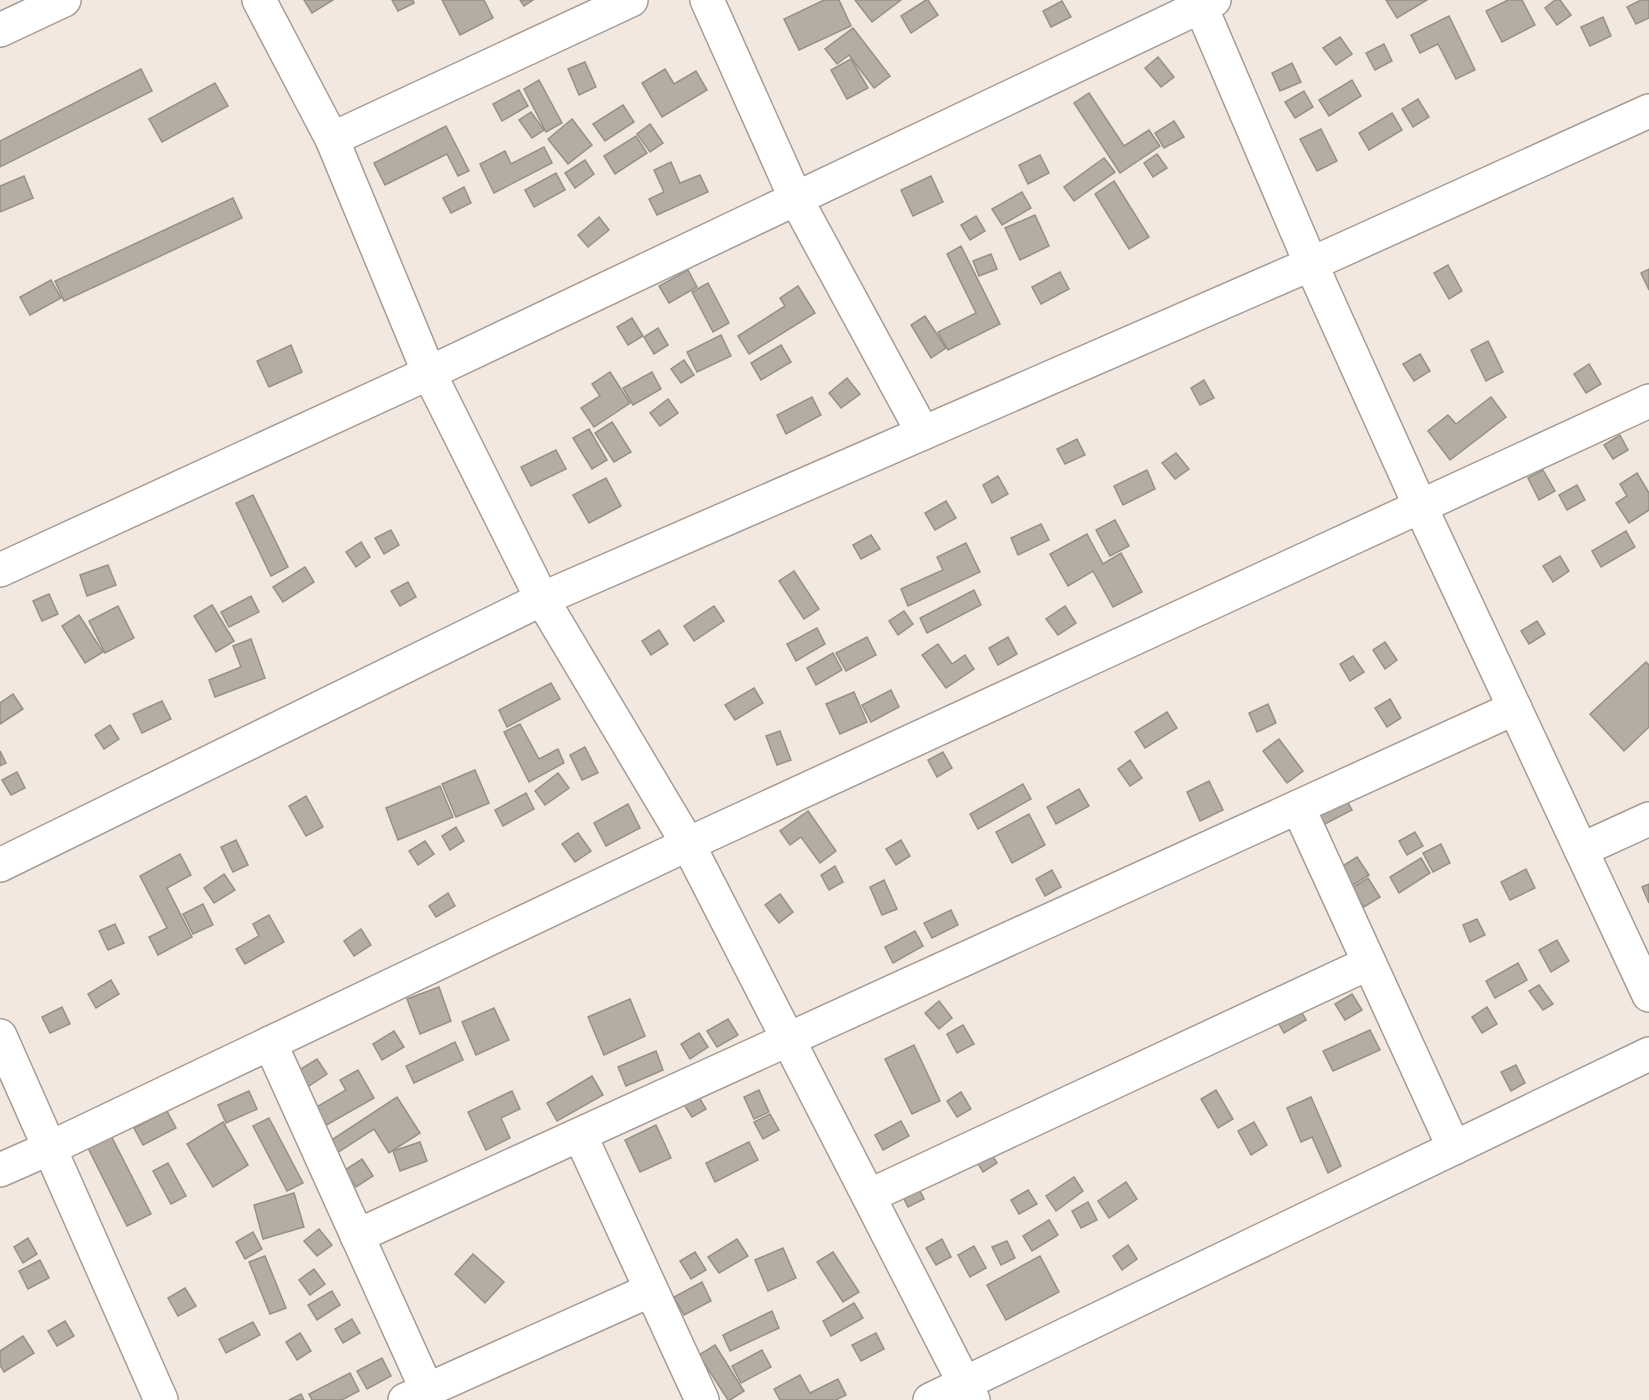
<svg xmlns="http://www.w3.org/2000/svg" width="1649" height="1400" font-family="'Source Sans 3',sans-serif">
	<rect width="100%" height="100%" fill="#f3e8df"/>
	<!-- building -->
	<g fill="#b4ada3" stroke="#979086" stroke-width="1.5">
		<path d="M304,0H333L312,13Z"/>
		<path d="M392,0H413L414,3L398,11Z"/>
		<path d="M442,0H484L493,18L460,35Z"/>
		<path d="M520,0H533L524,6Z"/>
		<path d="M824,0H839L851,26L799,50L784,19Z"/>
		<path d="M855,0H901L872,22Z"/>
		<path d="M926,0H928L938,15L911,33L901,16Z"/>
		<path d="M1386,0H1427L1397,18Z"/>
		<path d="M1508,0H1522L1535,25L1502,42L1486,11Z"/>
		<path d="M1555,0H1560L1571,15L1557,25L1545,8Z"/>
		<path d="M1641,0H1649V18L1636,24L1627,7Z"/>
		<path d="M1062,1L1071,17L1051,27L1043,11Z"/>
		<path d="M1449,16L1475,70L1456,79L1438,44L1420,53L1411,35Z"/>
		<path d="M1603,17L1611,36L1590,46L1581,27Z"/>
		<path d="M853,28L890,76L874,88L849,55L837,64L825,49Z"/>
		<path d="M1340,37L1352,54L1336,65L1323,48Z"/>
		<path d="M1384,44L1392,61L1375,70L1366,53Z"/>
		<path d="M1158,57L1174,77L1161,87L1145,68Z"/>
		<path d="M851,59L868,88L847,99L831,70Z"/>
		<path d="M585,62L596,87L579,95L568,69Z"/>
		<path d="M1292,63L1301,82L1280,91L1272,73Z"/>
		<path d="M141,69L152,91L0,167V141Z"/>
		<path d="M665,69L674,84L696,71L707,90L662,117L642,83Z"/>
		<path d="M539,80L562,123L546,132L524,89Z"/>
		<path d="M1352,80L1361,96L1329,116L1319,100Z"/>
		<path d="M215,83L228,106L162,142L149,119Z"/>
		<path d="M519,90L528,106L502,121L493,104Z"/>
		<path d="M1304,91L1313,107L1295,118L1285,102Z"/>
		<path d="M1089,93L1124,146L1149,130L1160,146L1120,173L1074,103Z"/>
		<path d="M1418,99L1429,117L1413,127L1402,109Z"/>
		<path d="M623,105L634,122L605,141L593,124Z"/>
		<path d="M531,112L544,130L532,138L519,120Z"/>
		<path d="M1392,113L1402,130L1369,150L1359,133Z"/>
		<path d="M572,119L592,145L568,164L548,139Z"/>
		<path d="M1174,121L1184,137L1164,148L1155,133Z"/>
		<path d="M650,124L663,143L650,152L637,134Z"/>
		<path d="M446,126L469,171L458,176L447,154L385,185L374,163Z"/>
		<path d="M1321,129L1337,161L1317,171L1300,139Z"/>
		<path d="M636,136L647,153L615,174L604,156Z"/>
		<path d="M544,147L552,163L494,193L480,164L505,151L511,164Z"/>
		<path d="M1157,154L1167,168L1153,177L1144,163Z"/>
		<path d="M1040,155L1049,173L1028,184L1019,165Z"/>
		<path d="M1104,158L1115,172L1074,201L1064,187Z"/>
		<path d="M585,160L594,174L575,188L565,173Z"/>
		<path d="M671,162L680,183L700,175L708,192L657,215L649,199L664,192L654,170Z"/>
		<path d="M556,173L565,190L534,207L525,190Z"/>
		<path d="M24,176L33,198L0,212V186Z"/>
		<path d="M931,176L943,202L913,216L901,190Z"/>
		<path d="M1114,181L1149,237L1129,249L1095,194Z"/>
		<path d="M464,187L471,203L451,213L443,198Z"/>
		<path d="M1022,192L1031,208L1002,225L992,209Z"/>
		<path d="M233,198L242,218L64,301L55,281Z"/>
		<path d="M1035,215L1049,246L1020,260L1005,228Z"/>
		<path d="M976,216L985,231L970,240L961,225Z"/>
		<path d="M599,217L609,230L588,247L578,235Z"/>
		<path d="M961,246L1000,324L948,350L938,332L976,313L947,254Z"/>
		<path d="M991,254L997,269L979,276L973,261Z"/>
		<path d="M1448,265L1462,291L1449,299L1434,273Z"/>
		<path d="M1649,269V290L1641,273Z"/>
		<path d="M688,270L697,287L669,303L659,286Z"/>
		<path d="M1060,272L1069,289L1041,304L1032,287Z"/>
		<path d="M51,280L61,298L30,315L20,297Z"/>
		<path d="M708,283L729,323L713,332L692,292Z"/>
		<path d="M798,286L815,313L749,354L738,336L785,306L780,298Z"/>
		<path d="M925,316L946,348L931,358L911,325Z"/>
		<path d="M632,318L643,336L628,345L617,327Z"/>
		<path d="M658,328L668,345L654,354L644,337Z"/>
		<path d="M721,335L731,356L697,372L687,352Z"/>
		<path d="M1488,341L1503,372L1486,381L1471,350Z"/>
		<path d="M291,345L302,372L269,387L257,361Z"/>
		<path d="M781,345L791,362L761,380L751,363Z"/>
		<path d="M1420,354L1430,371L1414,381L1403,364Z"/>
		<path d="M684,360L694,375L681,383L671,369Z"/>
		<path d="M1589,364L1601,384L1586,393L1574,374Z"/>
		<path d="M610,372L630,403L594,427L581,408L600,396L592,384Z"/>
		<path d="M652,372L661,389L633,405L623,388Z"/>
		<path d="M847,378L860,394L841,408L829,393Z"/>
		<path d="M1204,380L1214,398L1200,405L1191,388Z"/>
		<path d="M812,397L821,415L786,434L777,415Z"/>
		<path d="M1491,397L1506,417L1450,460L1428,431L1448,415L1456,424Z"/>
		<path d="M668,399L678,413L660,426L650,413Z"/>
		<path d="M612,422L631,452L614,462L595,433Z"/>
		<path d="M589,429L607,460L592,469L573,438Z"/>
		<path d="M1620,435L1628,450L1613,459L1604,445Z"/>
		<path d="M1077,439L1085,455L1065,464L1057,449Z"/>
		<path d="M556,450L566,469L531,486L521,467Z"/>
		<path d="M1176,453L1189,469L1175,479L1162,463Z"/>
		<path d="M1147,470L1155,489L1123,505L1114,486Z"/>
		<path d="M1543,470L1555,491L1539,500L1528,478Z"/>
		<path d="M1637,473L1649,493V510L1629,523L1616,503L1627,496L1620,484Z"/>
		<path d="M998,476L1008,494L992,503L983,485Z"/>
		<path d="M606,478L621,506L589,523L573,495Z"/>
		<path d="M1577,485L1585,500L1567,510L1559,495Z"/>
		<path d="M253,495L288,567L271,576L236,503Z"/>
		<path d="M946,501L956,518L935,530L925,513Z"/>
		<path d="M1115,520L1129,546L1110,556L1096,530Z"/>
		<path d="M1041,524L1049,540L1018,555L1011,538Z"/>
		<path d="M391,530L399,545L384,554L375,538Z"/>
		<path d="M1626,531L1635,547L1601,567L1592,551Z"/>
		<path d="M1087,534L1103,564L1121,553L1142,592L1113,607L1093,571L1068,586L1050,554Z"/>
		<path d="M871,535L880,549L861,559L853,545Z"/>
		<path d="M361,542L370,557L356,567L346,552Z"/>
		<path d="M966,543L980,572L908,606L901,589L943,570L937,557Z"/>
		<path d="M1560,556L1569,571L1553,582L1543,566Z"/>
		<path d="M108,565L116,585L87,596L80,575Z"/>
		<path d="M305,567L314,582L283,602L273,587Z"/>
		<path d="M794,571L819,609L804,619L779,581Z"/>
		<path d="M408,582L416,597L400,606L391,591Z"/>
		<path d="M974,590L981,605L927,633L920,618Z"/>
		<path d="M49,594L58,614L42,621L33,601Z"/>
		<path d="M251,596L259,612L229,627L221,612Z"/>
		<path d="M212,605L234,641L216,652L194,616Z"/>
		<path d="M118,606L134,638L105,653L89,621Z"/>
		<path d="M714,606L724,621L694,641L684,626Z"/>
		<path d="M1065,606L1076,623L1058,635L1046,619Z"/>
		<path d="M904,611L913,624L898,635L889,621Z"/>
		<path d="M79,615L103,652L85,663L62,626Z"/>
		<path d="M1537,621L1545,634L1529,644L1521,631Z"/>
		<path d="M817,628L825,644L796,661L787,644Z"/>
		<path d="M659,630L668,644L651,655L642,641Z"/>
		<path d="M867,637L876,655L846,671L836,653Z"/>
		<path d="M1008,637L1017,654L998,665L989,648Z"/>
		<path d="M251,639L265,678L215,697L209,680L241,667L233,646Z"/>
		<path d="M1385,642L1397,660L1385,669L1373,650Z"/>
		<path d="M938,644L952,664L965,655L974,669L946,688L922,655Z"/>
		<path d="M833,653L842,670L816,685L807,668Z"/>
		<path d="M1353,656L1364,672L1350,681L1340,664Z"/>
		<path d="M1646,662L1649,665V727L1624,751L1590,714Z"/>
		<path d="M551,683L560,699L507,727L499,710Z"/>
		<path d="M754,688L763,703L735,720L725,705Z"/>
		<path d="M891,690L899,707L871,722L862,705Z"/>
		<path d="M854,692L867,722L840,734L826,704Z"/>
		<path d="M13,694L23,709L0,724V703Z"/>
		<path d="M1390,699L1401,718L1387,727L1375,708Z"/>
		<path d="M162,701L171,719L142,733L133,714Z"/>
		<path d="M1268,704L1276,723L1257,732L1249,713Z"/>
		<path d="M1167,712L1177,728L1145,748L1135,732Z"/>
		<path d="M520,724L539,759L558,749L564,763L529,782L504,732Z"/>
		<path d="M110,725L119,739L104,749L95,735Z"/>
		<path d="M780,731L791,760L777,765L766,736Z"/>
		<path d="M1279,739L1303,771L1287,783L1263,751Z"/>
		<path d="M585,747L598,773L582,780L570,755Z"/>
		<path d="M0,751L6,763L0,766Z"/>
		<path d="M943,752L952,768L937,777L928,760Z"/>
		<path d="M1130,760L1142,778L1130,786L1118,769Z"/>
		<path d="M475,770L489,803L456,817L442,784Z"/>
		<path d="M17,772L25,788L11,795L2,780Z"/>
		<path d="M558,773L569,788L545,805L535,791Z"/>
		<path d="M1209,781L1223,810L1200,821L1187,792Z"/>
		<path d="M1023,784L1031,799L978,829L970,814Z"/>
		<path d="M440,786L453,817L398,840L386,808Z"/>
		<path d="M1079,789L1089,806L1056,824L1047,807Z"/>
		<path d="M1342,792L1352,810L1323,825L1313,807Z"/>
		<path d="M526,793L534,809L503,826L495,810Z"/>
		<path d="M306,796L323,827L306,836L289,806Z"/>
		<path d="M628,804L640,828L606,846L594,823Z"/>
		<path d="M808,811L836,851L820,863L801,837L790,845L780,831Z"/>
		<path d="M1029,814L1045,845L1012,863L996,832Z"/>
		<path d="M456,827L464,841L450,850L442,836Z"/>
		<path d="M1415,832L1423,846L1407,855L1399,841Z"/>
		<path d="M578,833L591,851L575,862L562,844Z"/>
		<path d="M236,840L248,865L233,872L221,847Z"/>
		<path d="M901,840L910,856L896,865L886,849Z"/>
		<path d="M425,841L434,854L418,865L409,851Z"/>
		<path d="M1441,844L1450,863L1433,872L1423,853Z"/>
		<path d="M180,854L191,875L167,888L192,937L158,955L149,937L167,928L140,876Z"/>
		<path d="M1357,857L1369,875L1353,885L1341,867Z"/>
		<path d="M1421,858L1430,873L1399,893L1390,877Z"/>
		<path d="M835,866L843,882L829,890L821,875Z"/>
		<path d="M1526,869L1535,888L1510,900L1501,882Z"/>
		<path d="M1052,870L1061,887L1045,896L1036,879Z"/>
		<path d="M224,874L235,890L214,903L204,888Z"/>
		<path d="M1368,878L1380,897L1364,907L1352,888Z"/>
		<path d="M884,880L897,909L882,915L870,887Z"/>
		<path d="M1649,884V903L1642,887Z"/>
		<path d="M448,893L455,906L436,917L429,906Z"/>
		<path d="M780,894L793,912L779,923L765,905Z"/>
		<path d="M203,904L213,925L193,934L183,914Z"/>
		<path d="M951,910L958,925L932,938L924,923Z"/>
		<path d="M269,915L284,942L245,964L236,949L259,936L253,924Z"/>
		<path d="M1477,919L1485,935L1470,942L1463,925Z"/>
		<path d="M115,924L124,943L108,950L99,931Z"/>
		<path d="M361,929L371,945L354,956L344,941Z"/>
		<path d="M915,931L923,946L893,963L885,947Z"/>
		<path d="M1557,940L1569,961L1551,972L1539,950Z"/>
		<path d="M1518,963L1527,980L1495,998L1486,981Z"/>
		<path d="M111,980L119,994L96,1008L88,994Z"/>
		<path d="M1539,985L1553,1004L1543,1010L1529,991Z"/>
		<path d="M439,987L451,1021L420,1034L407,999Z"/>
		<path d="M1352,994L1362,1010L1345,1020L1335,1004Z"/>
		<path d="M630,999L645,1036L604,1055L588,1017Z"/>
		<path d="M939,1001L952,1018L939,1029L925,1013Z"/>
		<path d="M1296,1002L1306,1020L1284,1033L1274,1015Z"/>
		<path d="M62,1007L70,1024L50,1033L42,1017Z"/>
		<path d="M1487,1007L1497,1024L1482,1033L1472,1017Z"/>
		<path d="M494,1008L509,1040L476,1055L462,1022Z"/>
		<path d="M728,1019L738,1035L717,1047L707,1031Z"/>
		<path d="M963,1025L974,1044L957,1053L947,1034Z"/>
		<path d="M1370,1030L1380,1050L1333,1071L1323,1051Z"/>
		<path d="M394,1031L404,1047L382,1060L373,1044Z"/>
		<path d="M699,1033L708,1047L690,1059L681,1044Z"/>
		<path d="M455,1042L463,1060L414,1083L406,1066Z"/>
		<path d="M914,1045L940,1101L912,1114L885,1059Z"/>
		<path d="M656,1051L663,1070L626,1086L618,1067Z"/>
		<path d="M317,1059L327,1074L306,1088L296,1072Z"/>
		<path d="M1516,1065L1525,1083L1511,1091L1501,1072Z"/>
		<path d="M358,1070L374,1098L323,1127L313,1109L346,1090L340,1080Z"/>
		<path d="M592,1076L603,1095L557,1121L547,1103Z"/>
		<path d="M759,1090L769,1112L754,1119L744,1097Z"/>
		<path d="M1216,1090L1233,1119L1218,1128L1201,1099Z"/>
		<path d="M249,1091L257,1109L226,1123L218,1105Z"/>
		<path d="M512,1091L520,1109L501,1118L510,1138L486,1150L468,1112Z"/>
		<path d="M961,1092L971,1109L957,1117L947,1101Z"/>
		<path d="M697,1094L706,1109L692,1117L683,1103Z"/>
		<path d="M397,1097L420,1133L389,1153L374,1129L337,1153L330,1141Z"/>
		<path d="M1311,1097L1341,1166L1328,1173L1312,1137L1301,1142L1287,1108Z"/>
		<path d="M167,1111L176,1128L143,1145L134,1128Z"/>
		<path d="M770,1114L779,1130L763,1139L754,1122Z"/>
		<path d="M269,1118L303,1183L287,1191L253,1126Z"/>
		<path d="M901,1121L909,1136L883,1150L875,1135Z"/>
		<path d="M223,1122L248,1165L213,1187L187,1144Z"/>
		<path d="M1254,1122L1267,1145L1251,1155L1238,1131Z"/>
		<path d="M656,1125L671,1158L640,1172L625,1140Z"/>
		<path d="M106,1126L151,1214L127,1226L83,1138Z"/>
		<path d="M420,1142L427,1161L400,1171L393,1151Z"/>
		<path d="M749,1142L758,1160L715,1182L706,1163Z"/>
		<path d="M988,1148L997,1163L983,1172L974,1157Z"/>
		<path d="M362,1159L373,1176L356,1187L345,1170Z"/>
		<path d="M168,1163L186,1196L171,1204L153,1171Z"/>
		<path d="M1074,1177L1083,1191L1056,1211L1046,1196Z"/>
		<path d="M915,1181L924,1199L908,1207L899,1189Z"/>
		<path d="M1126,1182L1137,1199L1109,1218L1098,1201Z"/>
		<path d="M1028,1190L1037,1204L1019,1214L1011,1200Z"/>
		<path d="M294,1193L304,1227L263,1239L254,1205Z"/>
		<path d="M1088,1202L1097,1220L1081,1228L1072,1211Z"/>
		<path d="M1049,1220L1058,1235L1032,1251L1023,1236Z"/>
		<path d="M319,1229L332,1245L317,1256L304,1241Z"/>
		<path d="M253,1232L262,1249L245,1259L236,1242Z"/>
		<path d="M28,1238L37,1254L23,1263L14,1247Z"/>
		<path d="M737,1239L748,1256L719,1273L708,1257Z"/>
		<path d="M942,1239L951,1257L936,1265L926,1248Z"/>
		<path d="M1007,1241L1015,1258L1001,1265L992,1247Z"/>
		<path d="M1128,1245L1137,1259L1122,1270L1113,1256Z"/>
		<path d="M974,1246L986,1268L970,1277L958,1255Z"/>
		<path d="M783,1248L796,1278L768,1291L755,1260Z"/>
		<path d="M695,1252L706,1270L691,1279L680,1261Z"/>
		<path d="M833,1252L859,1292L843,1302L817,1262Z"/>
		<path d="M473,1254L504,1282L485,1303L455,1274Z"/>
		<path d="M265,1256L286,1308L270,1314L249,1262Z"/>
		<path d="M1040,1256L1059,1292L1006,1320L987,1285Z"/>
		<path d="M40,1260L49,1278L28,1289L19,1271Z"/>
		<path d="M314,1269L325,1284L310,1295L299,1280Z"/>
		<path d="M702,1282L711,1301L684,1315L674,1297Z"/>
		<path d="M185,1288L196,1306L178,1316L168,1298Z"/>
		<path d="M332,1291L340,1305L317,1320L308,1305Z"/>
		<path d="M854,1303L863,1318L831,1336L823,1321Z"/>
		<path d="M772,1311L779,1328L730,1351L723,1335Z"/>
		<path d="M352,1319L360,1333L343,1343L335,1329Z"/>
		<path d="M65,1321L74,1336L57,1346L48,1331Z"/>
		<path d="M253,1322L260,1335L226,1353L219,1339Z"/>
		<path d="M300,1333L311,1351L297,1360L286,1342Z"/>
		<path d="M876,1333L884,1349L861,1361L852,1345Z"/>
		<path d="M23,1336L34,1353L4,1372L0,1365V1351Z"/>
		<path d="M715,1345L744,1391L730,1400H728L699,1355Z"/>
		<path d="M762,1350L771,1367L741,1383L732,1366Z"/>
		<path d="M382,1358L391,1376L367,1389L357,1371Z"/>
		<path d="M350,1373L359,1391L342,1400H312L309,1394Z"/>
		<path d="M800,1375L810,1393L838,1379L846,1395L836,1400H780L774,1389Z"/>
		<path d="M301,1394L304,1400H289Z"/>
	</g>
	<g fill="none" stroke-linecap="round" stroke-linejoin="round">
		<!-- minor casing -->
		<g stroke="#a69c94" stroke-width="36">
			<g id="minor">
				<path d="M259,0L332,139L429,373L542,599L688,844L973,1400"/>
				<path d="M707,0L796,199L923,433"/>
				<path d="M1198,0L1311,264L1421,508L1649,995"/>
				<path d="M0,30L64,0"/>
				<path d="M332,139L631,0"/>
				<path d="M0,570L429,373L1214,0"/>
				<path d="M1298,807L1454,1148"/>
				<path d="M1581,850L1649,819"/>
				<path d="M0,865L542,599L1311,264L1649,111"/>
				<path d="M0,1036L161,1400"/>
				<path d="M270,1043L427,1390"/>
				<path d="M580,1135L702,1400"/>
				<path d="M0,1170L50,1148L688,844L1649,401"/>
				<path d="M869,1196L1369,963"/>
				<path d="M357,1236L1515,708"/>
				<path d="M405,1400L651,1290"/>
				<path d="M930,1400L1649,1054"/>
			</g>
		</g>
		<!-- minor -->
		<use href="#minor" stroke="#fff" stroke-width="33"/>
	</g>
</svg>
